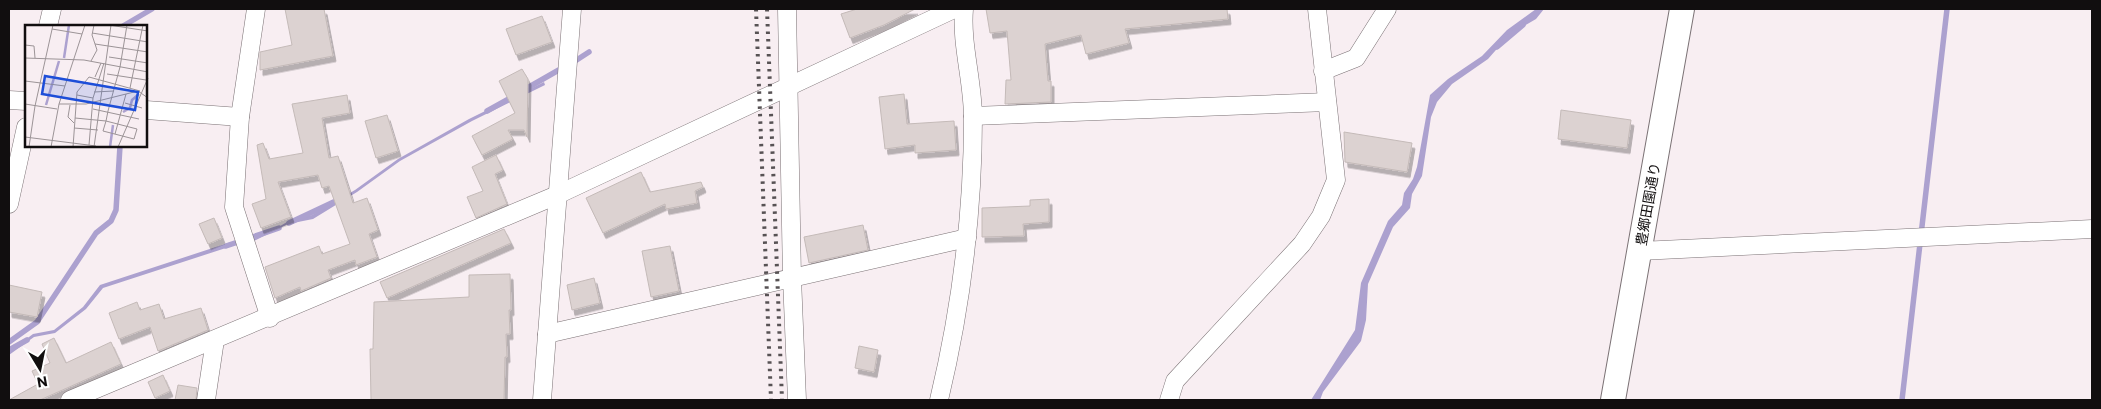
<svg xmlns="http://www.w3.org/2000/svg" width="2101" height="409" font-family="Commissioner,'Noto Sans JP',sans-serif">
	<defs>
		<filter id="shadow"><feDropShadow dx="3" dy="5.5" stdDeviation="0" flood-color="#0004"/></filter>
	</defs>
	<rect width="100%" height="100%" fill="#f8eef2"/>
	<!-- water -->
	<g fill="#aca1cf">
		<path d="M1536,9H1544L1536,19L1510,34L1488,59L1452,84L1437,102L1431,117L1422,176L1412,194L1410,208L1393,227L1368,284L1366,320L1361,341L1323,392L1320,400H1311L1355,330L1361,283L1388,221L1402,205L1404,193L1413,179L1417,167L1430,95L1448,79L1482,56L1507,30Z"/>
		<path d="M544,82L545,85L472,121L400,161L357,192L313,219L288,224L252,242L251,240L265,235L287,222L312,215L355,190L398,159L469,119Z"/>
		<path d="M231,242L232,246L103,288L86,309L55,333L34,337L9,355V352L33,334L54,330L83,307L100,285Z"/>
	</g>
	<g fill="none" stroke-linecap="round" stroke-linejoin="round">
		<!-- stream -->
		<g stroke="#aca1cf" stroke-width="5.5">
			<path d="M123,26L152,9"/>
			<path d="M1497,47L1523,25"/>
			<path d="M572,63L589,52"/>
			<path d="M522,91L564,67"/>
			<path d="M487,111L514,96"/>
			<path d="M289,223L340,199"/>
			<path d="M226,246L279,228"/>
			<path d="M9,342L37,322L96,233L111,221L116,210L120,146"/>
			<path d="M9,350L27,340"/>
			<path d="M1902,400L1947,9"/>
		</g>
	</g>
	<!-- building -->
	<g fill="#dcd2d1" stroke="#c4bab8" filter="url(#shadow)">
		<path d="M285,9H324L333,56L260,70V52L292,45Z"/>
		<path d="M857,9H915L884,25L850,38L841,14Z"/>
		<path d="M986,9H1227L1228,19L1125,29L1129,43L1086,54L1081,35L1045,44L1048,81H1051V102L1005,104L1006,80H1011L1007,31L990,33Z"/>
		<path d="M542,16L552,42L516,55L506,29Z"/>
		<path d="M522,69L528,79L527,137L524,130H508L513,139L482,155L472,136L515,113L499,81Z"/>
		<path d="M904,94L907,124L954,121L956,150L915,153V145L885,149L879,97Z"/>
		<path d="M347,95L350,113L322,118L329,158L338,156L353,203L367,198L378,230L369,234L377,257L356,265L355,260L328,270L331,278L301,291L300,287L275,298L265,267L319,246L322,254L350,244L329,186L322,188L318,175L278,182L291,217L261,228L252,204L266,199L257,145L263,143L269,159L303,153L292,104Z"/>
		<path d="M1561,110L1631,120L1627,148L1558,139Z"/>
		<path d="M387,115L398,151L376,158L365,121Z"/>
		<path d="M1344,132L1412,143L1407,172L1345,162Z"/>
		<path d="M496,155L503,170L495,174L507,204L476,218L467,197L483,191L472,167Z"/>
		<path d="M641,172L650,192L701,182L703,187L695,191L697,203L666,209L665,204L603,233L586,198Z"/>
		<path d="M1049,199V222L1023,224L1024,236L982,237V208L1030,206V200Z"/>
		<path d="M214,218L222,238L208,244L199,224Z"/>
		<path d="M863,225L868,250L809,263L804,237Z"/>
		<path d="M504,229L511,243L387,298L380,282Z"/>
		<path d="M670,246L679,291L651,297L642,251Z"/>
		<path d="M510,274L511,310H509L510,334H506L507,357H505L504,400H371L370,349H373L374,302L469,297V275Z"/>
		<path d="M594,278L600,303L572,310L567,285Z"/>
		<path d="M9,285L42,292L37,317L9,312Z"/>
		<path d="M137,302L140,310L159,304L164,319L201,308L208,330L158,351L150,327L119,339L109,313Z"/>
		<path d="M54,338L66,363L111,342L121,364L40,400H9L38,384L32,371L50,363L42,344Z"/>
		<path d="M859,346L878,350L874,372L855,368Z"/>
		<path d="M163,375L170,391L155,398L148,382Z"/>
		<path d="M178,385L197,388L196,400H175Z"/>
	</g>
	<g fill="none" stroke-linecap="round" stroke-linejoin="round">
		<!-- street casing -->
		<g stroke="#7b7275" stroke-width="19">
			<g id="street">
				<path d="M256,9L240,117L234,207L270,318"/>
				<path d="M787,9L792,278L797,400"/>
				<path d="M48,26L52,9"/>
				<path d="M1323,71L1356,58L1387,9"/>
				<path d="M9,100L26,101"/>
				<path d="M146,110L240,117"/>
				<path d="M973,116L1327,102"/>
				<path d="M9,204L26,127"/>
				<path d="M1640,251L2092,229"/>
				<path d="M547,334L967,238"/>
				<path d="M70,400L557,195L954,9"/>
				<path d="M206,400L215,340"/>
				<path d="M542,400L572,9"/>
				<path d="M939,400C961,308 973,214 973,118C973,81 961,45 964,9"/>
				<path d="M1169,400L1175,381L1302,244L1321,216L1336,180L1317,9"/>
			</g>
		</g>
		<!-- secondary casing -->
		<g stroke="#7b7275" stroke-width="26">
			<path id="secondary" d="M1613,400L1682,9"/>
		</g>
		<!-- street -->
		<use href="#street" stroke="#fff" stroke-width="18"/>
		<!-- secondary -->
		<use href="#secondary" stroke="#fff" stroke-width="24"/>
		<!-- rail -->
		<g stroke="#575254" stroke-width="4" stroke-dasharray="2.5 5" stroke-linecap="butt">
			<path d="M756,9L771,400"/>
			<path d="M767,9L782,400"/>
		</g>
	</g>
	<g text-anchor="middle" stroke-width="4" stroke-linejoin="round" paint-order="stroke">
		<!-- street labels -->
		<g font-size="14" fill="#110e0f" stroke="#fff">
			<text transform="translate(1648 204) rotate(-80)" y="5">豊郷田園通り</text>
		</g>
	</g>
	<!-- overview -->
	<g transform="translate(25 25)">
		<rect width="122" height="122" fill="#f8eef2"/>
		<path fill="none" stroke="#aca1cf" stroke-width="2.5" d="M39,33L44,0M21,80L34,36M98,87L105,83L107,75L114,69M85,122L88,100"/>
		<path fill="none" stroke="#9c9497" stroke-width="1" d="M84,0L123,6M27,4L57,9M67,8L123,17M70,19L123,27M0,20L9,21L10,33M84,32L123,38M0,33L59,35L123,47M66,36L72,25L67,10L69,0M82,49L121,55M70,52L76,38M0,56L40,61M105,63L118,0M69,67L89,66M52,70L68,73M100,78L117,83M0,79L32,84M34,79H61L113,66L123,73M45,80L43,92L49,98M68,84L114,94M50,93L81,96L112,104L109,114L78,106L81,96L83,86L95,42L102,0M49,103L73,105M90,109L101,69M0,112L71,121M64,120L68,73L79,38M4,122L10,81L28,0M26,122L34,79L60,0M48,122L52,67L64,52L115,66M69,122L86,0M93,122L123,53"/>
		<path fill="#1d4ed8" fill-opacity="0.15" stroke="#1d4ed8" stroke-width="2.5" d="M20,51L113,67L110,85L17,69Z"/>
		<rect width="122" height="122" fill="none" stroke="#110e0f" stroke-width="2.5"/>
	</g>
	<!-- border -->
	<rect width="2101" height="409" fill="none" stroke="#110e0f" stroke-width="20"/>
	<!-- north arrow -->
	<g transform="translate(40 369) rotate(170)" stroke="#ffffff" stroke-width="4" paint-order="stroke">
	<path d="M0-4L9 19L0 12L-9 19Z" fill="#110e0f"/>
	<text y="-8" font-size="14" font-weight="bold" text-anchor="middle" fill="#110e0f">N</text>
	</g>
</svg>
